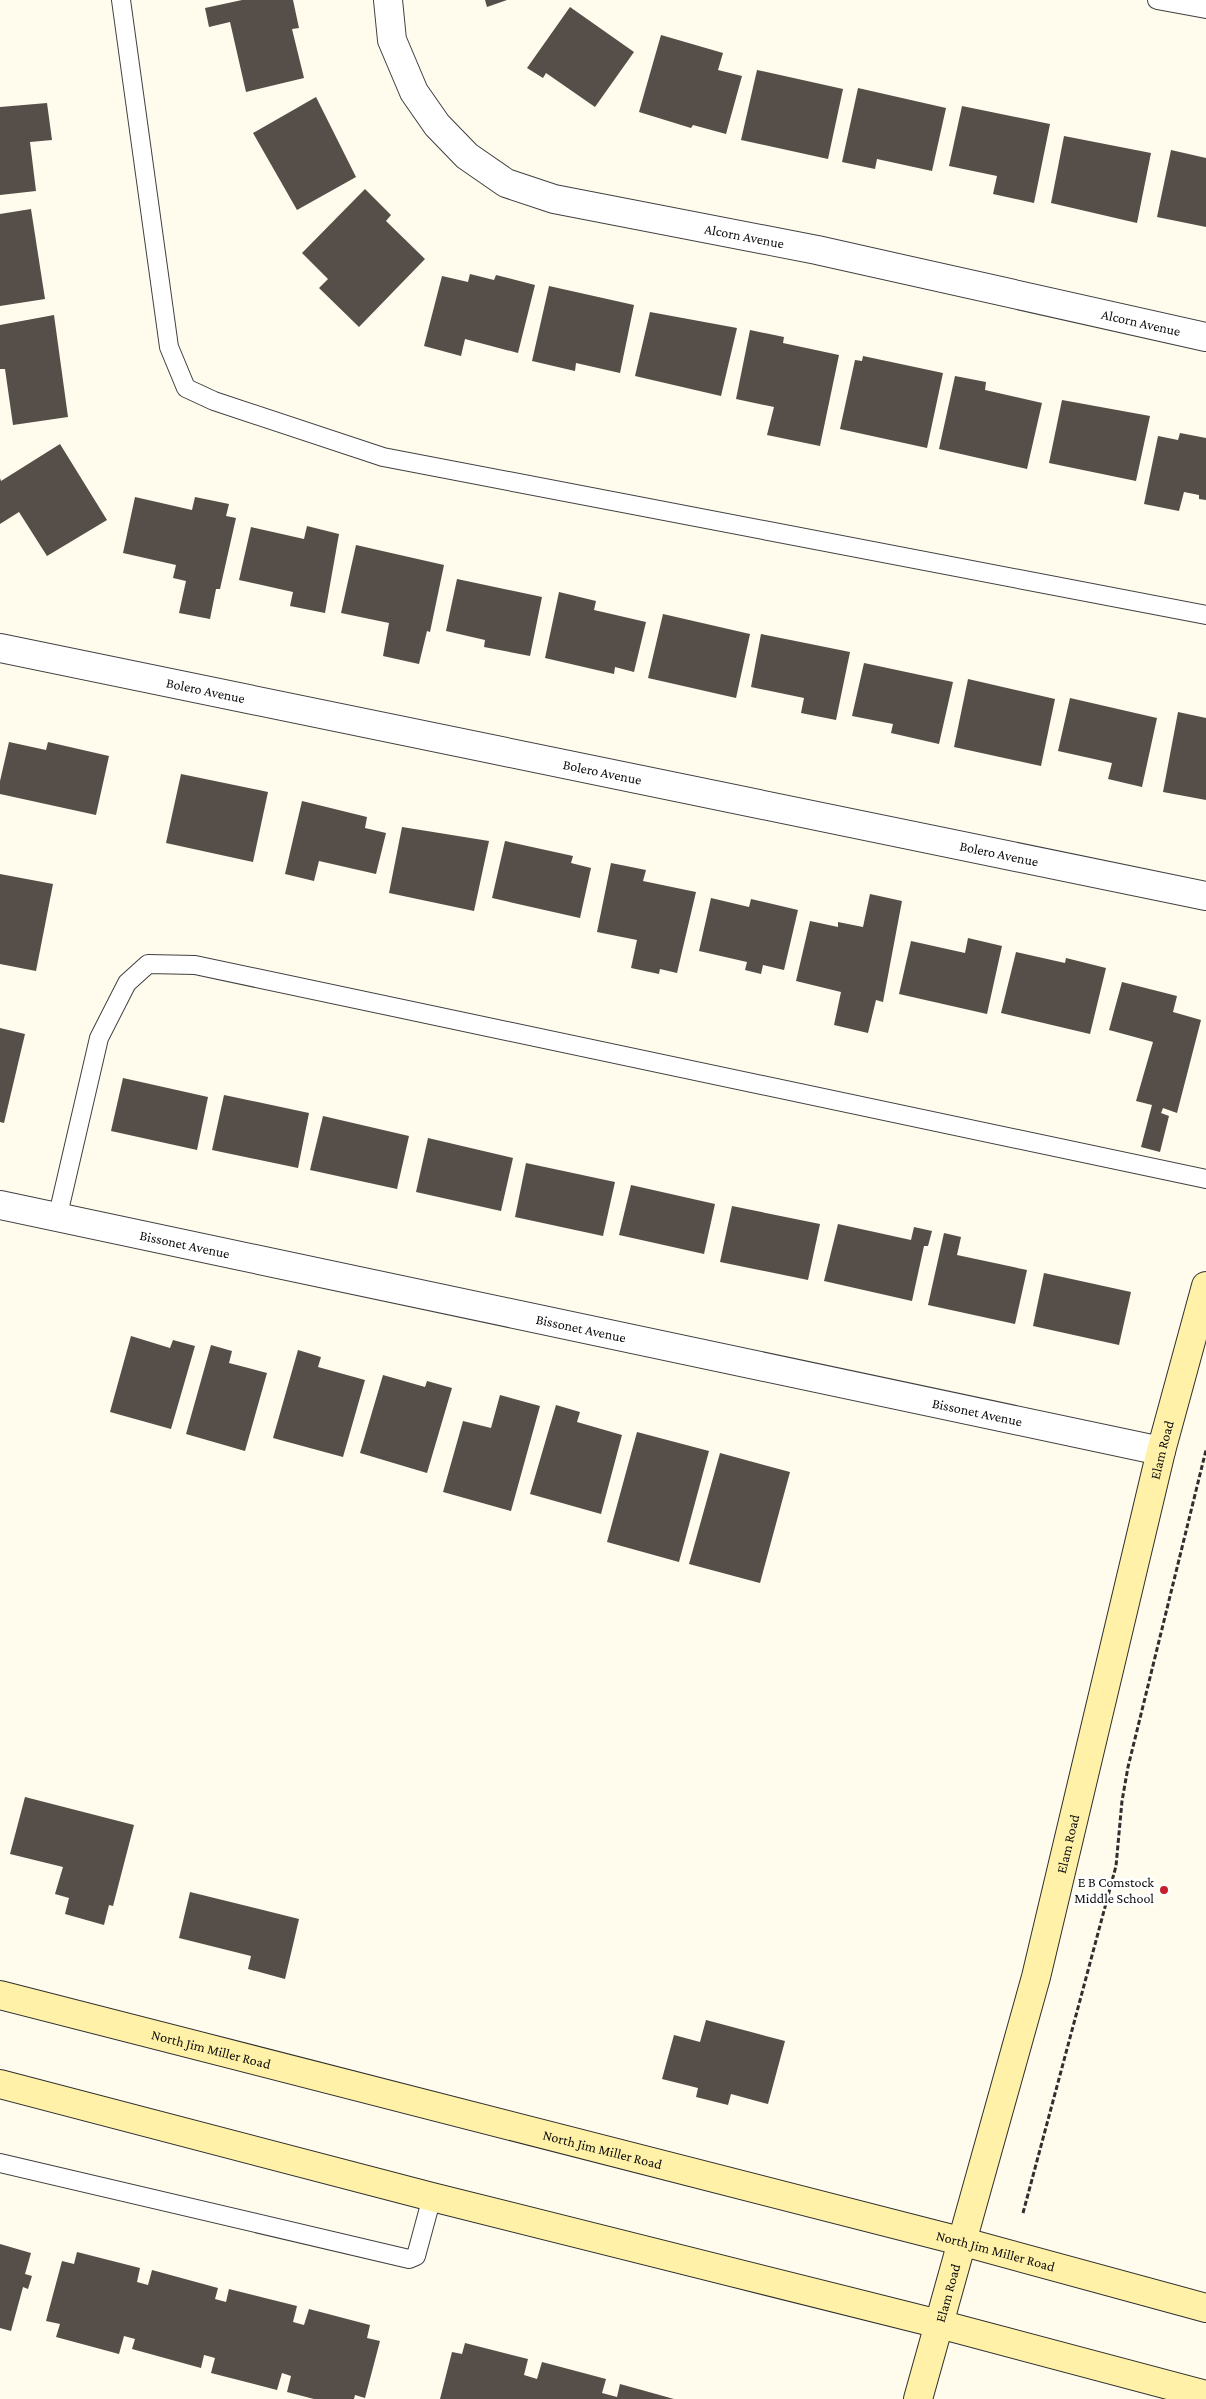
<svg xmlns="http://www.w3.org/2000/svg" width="1206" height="2399" font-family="'Crimson Pro',serif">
	<rect width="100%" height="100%" fill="#fffbed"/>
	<!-- building -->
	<g fill="#564e49">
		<path d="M242,0H293L299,28L292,29L304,78L246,92L230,22L209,27L205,8Z"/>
		<path d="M485,0H507L487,7Z"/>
		<path d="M570,7L634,52L595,107L546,73L543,78L527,68Z"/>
		<path d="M661,35L723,53L718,70L742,76L726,134L693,125L691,128L639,112Z"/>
		<path d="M757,70L843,89L828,159L741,140Z"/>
		<path d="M858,88L946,108L932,171L877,159L875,169L842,162Z"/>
		<path d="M316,97L356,177L297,210L253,133Z"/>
		<path d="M47,103L52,140L30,142L36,191L0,195V107Z"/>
		<path d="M962,106L1050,124L1034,203L993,194L997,176L949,166Z"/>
		<path d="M1064,136L1151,153L1137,223L1051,203Z"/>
		<path d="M1171,150L1206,158V227L1157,217Z"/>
		<path d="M365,189L391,215L386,221L425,259L359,327L319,288L328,279L302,253Z"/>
		<path d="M31,209L45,299L0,306V214Z"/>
		<path d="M470,274L494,280L496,275L535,285L518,353L465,339L461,356L424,346L442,276L468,282Z"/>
		<path d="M549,286L634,305L620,373L576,363L575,371L532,361Z"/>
		<path d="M650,312L737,328L721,396L635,376Z"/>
		<path d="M54,315L68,417L13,425L5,369H0V325Z"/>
		<path d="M750,330L784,337L783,343L839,355L820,446L767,435L774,407L736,399Z"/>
		<path d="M863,356L943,373L927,448L840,429L855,360L862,361Z"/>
		<path d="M955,376L986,382L985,390L1042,403L1027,469L939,449Z"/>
		<path d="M1062,400L1150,416L1136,481L1049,463Z"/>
		<path d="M1180,433L1206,438V500L1199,499V495L1184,492L1179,511L1144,504L1158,436L1178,440Z"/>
		<path d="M60,444L107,520L47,556L19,512L0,524V478L1,481Z"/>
		<path d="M135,497L192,510L195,497L229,504L226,516L236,518L220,589H216L210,619L179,613L186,581L173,578L176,565L123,553Z"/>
		<path d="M307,526L339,534L325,613L290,606L293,592L239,580L251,527L304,539Z"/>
		<path d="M356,545L444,565L430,632L427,631L419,664L383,656L389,623L341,613Z"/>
		<path d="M457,579L542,597L530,656L484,647L485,640L446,631Z"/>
		<path d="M559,592L596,601L594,610L646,622L634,672L615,667L614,674L545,658Z"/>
		<path d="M663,614L750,634L736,698L648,678Z"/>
		<path d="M761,634L850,652L836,720L801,713L804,698L751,687Z"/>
		<path d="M864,663L953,682L939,744L891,733L893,724L852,716Z"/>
		<path d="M968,679L1055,699L1041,766L954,747Z"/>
		<path d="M1070,698L1157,718L1142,787L1108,779L1112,763L1058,751Z"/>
		<path d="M1178,712L1206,718V800L1163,792Z"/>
		<path d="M9,742L46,750L48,742L109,756L96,815L0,794V781Z"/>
		<path d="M181,774L268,792L253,862L166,843Z"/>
		<path d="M302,801L367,817L365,828L386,833L376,874L319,861L314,881L285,874Z"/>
		<path d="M402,827L489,841L474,911L389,893Z"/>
		<path d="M505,841L573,856L571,863L591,868L580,918L492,898Z"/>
		<path d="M611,863L646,870L643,881L696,892L677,973L660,969L659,974L631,968L637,940L597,932Z"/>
		<path d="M0,874L53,884L36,971L0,964Z"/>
		<path d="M870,894L902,901L883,1002L876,1000L868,1033L834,1025L841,992L796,981L810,921L838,927V922L863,927Z"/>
		<path d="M711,898L749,907L751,899L798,910L784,970L763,965L761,974L745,970L747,962L699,951Z"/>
		<path d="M968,938L1002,946L987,1014L899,994L911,941L965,953Z"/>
		<path d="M1016,952L1065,963L1066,958L1106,968L1090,1034L1001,1013Z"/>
		<path d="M1122,982L1177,996L1173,1012L1201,1020L1177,1113L1163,1108L1161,1113L1169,1116L1160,1152L1141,1147L1152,1105L1136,1101L1153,1042L1109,1030Z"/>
		<path d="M0,1028L25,1034L4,1123L0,1122Z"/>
		<path d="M123,1078L208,1097L197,1150L111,1131Z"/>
		<path d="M224,1095L309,1113L298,1168L212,1150Z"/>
		<path d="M323,1116L409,1136L397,1189L310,1170Z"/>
		<path d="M428,1138L513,1158L501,1211L416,1192Z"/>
		<path d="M526,1163L615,1182L603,1236L515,1217Z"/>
		<path d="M631,1185L715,1204L704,1254L619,1235Z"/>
		<path d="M732,1206L820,1224L808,1280L720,1262Z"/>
		<path d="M838,1224L911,1240L914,1227L932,1231L928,1246H924L912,1301L824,1281Z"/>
		<path d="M944,1233L961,1237L957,1255L1027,1270L1015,1324L928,1305Z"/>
		<path d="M1044,1273L1131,1292L1119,1345L1033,1326Z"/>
		<path d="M131,1336L170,1348L173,1340L195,1346L171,1429L110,1412Z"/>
		<path d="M211,1345L232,1351L229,1363L267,1373L245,1451L186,1434Z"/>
		<path d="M298,1350L321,1357L318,1367L365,1380L343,1457L273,1438Z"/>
		<path d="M383,1375L425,1387L427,1381L452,1388L427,1473L360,1453Z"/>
		<path d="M500,1395L540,1406L511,1511L443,1492L463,1421L491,1428Z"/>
		<path d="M556,1405L580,1412L577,1422L622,1435L601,1514L530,1494Z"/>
		<path d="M637,1432L709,1451L679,1562L607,1542Z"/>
		<path d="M720,1453L790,1472L760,1583L689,1564Z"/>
		<path d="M25,1797L134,1825L113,1906L109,1905L104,1925L65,1914L69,1898L55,1894L63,1867L10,1854Z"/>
		<path d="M190,1892L299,1919L285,1979L248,1969L251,1956L179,1938Z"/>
		<path d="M706,2020L785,2041L768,2104L731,2094L728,2105L696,2097L698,2088L662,2079L674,2035L700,2042Z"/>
		<path d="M0,2244L31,2253L25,2274L32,2276L28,2289L23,2287L11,2331L0,2328Z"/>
		<path d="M77,2252L140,2268L137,2282L148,2285L152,2270L218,2288L215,2299L226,2302L229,2289L297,2306L293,2322L304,2325L309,2309L370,2325L367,2338L380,2341L365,2398L355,2395L354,2399H314L287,2392L291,2376L282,2373L277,2390L211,2373L215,2358L204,2355L201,2368L132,2349L135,2339L124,2336L119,2354L56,2337L60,2324L46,2321L62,2261L74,2264Z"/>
		<path d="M465,2343L528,2359L524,2375L537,2379L542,2362L606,2379L602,2393L617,2397L620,2384L674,2399H440L452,2352L462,2354Z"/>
	</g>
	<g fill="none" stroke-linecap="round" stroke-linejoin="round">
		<!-- lane casing -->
		<g stroke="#404040" stroke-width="20">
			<g id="lane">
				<path d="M121,0L169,347L186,388L214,401L383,457L1206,615"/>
				<path d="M1157,0L1206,9"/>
				<path d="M57,1219L99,1038L127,983L148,964L195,965L1206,1179"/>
				<path d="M0,2163L409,2259L416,2256L432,2197"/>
			</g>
		</g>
		<!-- street casing -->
		<g stroke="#404040" stroke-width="30">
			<g id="street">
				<path id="s1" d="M388,0L392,40L414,92L437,125L467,156L506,183L554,199L817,250L1206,337"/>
				<path id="s2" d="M0,648L1206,896"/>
				<path id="s3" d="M0,1205L1161,1451"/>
			</g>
		</g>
		<!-- secondary casing -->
		<g stroke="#2f2f2f" stroke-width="30">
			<g id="secondary">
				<path id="s4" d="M0,1995L964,2242L1206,2308"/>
				<path d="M0,2084L432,2197L939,2324L1206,2395"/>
				<path id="s5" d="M918,2399L1036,1977L1161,1451L1206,1286"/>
			</g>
		</g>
		<!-- path -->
		<path stroke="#2f2f2f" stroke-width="3" stroke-dasharray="5 2.5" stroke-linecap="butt" d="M1023,2213L1116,1866L1122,1801L1128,1767L1206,1450"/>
		<!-- lane -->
		<use href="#lane" stroke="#fff" stroke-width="18"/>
		<!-- street -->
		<use href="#street" stroke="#fff" stroke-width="28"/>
		<!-- secondary -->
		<use href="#secondary" stroke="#fff2a8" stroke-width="28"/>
	</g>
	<!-- markers -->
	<circle fill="#c41f2d" stroke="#fff" stroke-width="2" cx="1164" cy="1890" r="5"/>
	<g text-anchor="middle" stroke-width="5" stroke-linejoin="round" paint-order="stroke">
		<!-- street labels -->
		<g font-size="14" fill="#0d0d0d" stroke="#fff">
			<text dy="5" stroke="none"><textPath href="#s1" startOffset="472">Alcorn Avenue</textPath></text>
			<text dy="5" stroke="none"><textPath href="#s1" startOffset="878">Alcorn Avenue</textPath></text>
			<text dy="5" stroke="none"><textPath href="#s2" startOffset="210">Bolero Avenue</textPath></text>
			<text dy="5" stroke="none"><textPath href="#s2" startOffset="615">Bolero Avenue</textPath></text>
			<text dy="5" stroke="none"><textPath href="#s2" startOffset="1020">Bolero Avenue</textPath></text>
			<text dy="5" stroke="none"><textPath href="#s3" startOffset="189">Bissonet Avenue</textPath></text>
			<text dy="5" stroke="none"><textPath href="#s3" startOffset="594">Bissonet Avenue</textPath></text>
			<text dy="5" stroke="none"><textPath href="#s3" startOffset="999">Bissonet Avenue</textPath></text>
			<text dy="5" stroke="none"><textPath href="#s5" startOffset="980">Elam Road</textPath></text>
			<text dy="5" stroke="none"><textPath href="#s5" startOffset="575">Elam Road</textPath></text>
			<text dy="5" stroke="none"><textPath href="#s4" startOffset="218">North Jim Miller Road</textPath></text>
			<text dy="5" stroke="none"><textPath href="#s4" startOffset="622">North Jim Miller Road</textPath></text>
			<text dy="5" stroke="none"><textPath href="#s4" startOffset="1028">North Jim Miller Road</textPath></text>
			<text dy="5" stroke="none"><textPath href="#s5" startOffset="110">Elam Road</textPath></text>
		</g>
		<!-- poi labels -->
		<g font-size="14" fill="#0d0d0d" stroke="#fff" text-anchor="end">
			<text x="1154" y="1887">E B Comstock<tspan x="1154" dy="16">Middle School</tspan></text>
		</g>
	</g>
</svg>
